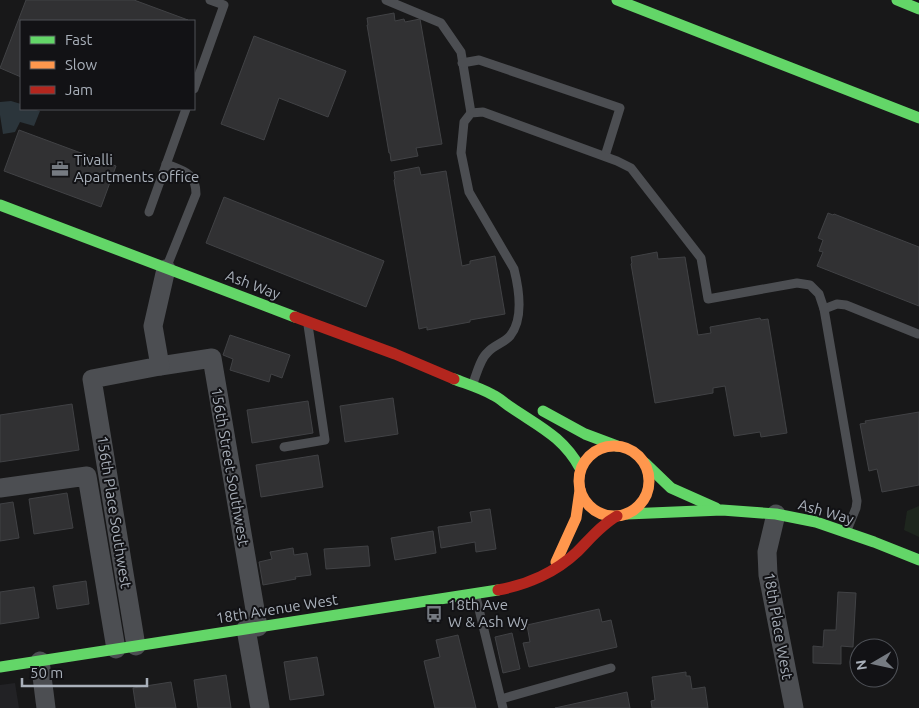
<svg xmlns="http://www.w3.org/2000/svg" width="919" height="708" font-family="Ubuntu,sans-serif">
	<rect width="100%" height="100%" fill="#181819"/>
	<!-- built -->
	<path fill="#222225" d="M15,683L19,708H0V685Z"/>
	<!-- green -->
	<path fill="#1e261e" d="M919,506V537L904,530L907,511Z"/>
	<!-- water -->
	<path fill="#2b353b" d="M11,101L21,104V109H33L40,111L34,126L20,122L15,132L3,134L0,115V102Z"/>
	<!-- building -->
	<g fill="#313133" stroke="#414245">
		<path d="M26,0H134L188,20L21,21V77L0,68Z"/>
		<path d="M394,13L395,21L404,19L405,22L420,19L442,144L416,148L418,156L391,161L390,153H389L367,25H368L367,18Z"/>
		<path d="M254,36L346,71L328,117L279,98L264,140L221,124Z"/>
		<path d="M19,130L116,166L101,207L4,171Z"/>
		<path d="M419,167L421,175L446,171L462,266L470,264V261L495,256L505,314L470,320V322L427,330V327L419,329L394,180L395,179L394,172Z"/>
		<path d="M224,197L384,261L366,307L206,243Z"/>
		<path d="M828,213L833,215L834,214L919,247V306L817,266L823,252L819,251L823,240L818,238Z"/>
		<path d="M657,252L658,259L685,257L698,335L711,333L710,327L760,318L761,320L768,319L787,433L761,437L760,432L734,436L725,386L713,388V393L655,403L631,264L632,263L631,257Z"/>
		<path d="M230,335L290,355L282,378L271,374L269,382L230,370L233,359L223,355Z"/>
		<path d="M393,398L398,434L345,442L340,406Z"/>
		<path d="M308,401L313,433L252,443L247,410Z"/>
		<path d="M72,404L79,450L0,462V415Z"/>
		<path d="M919,412V485L882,492L877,469L869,471L860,424L866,423L865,421Z"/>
		<path d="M318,455L323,487L261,497L256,465Z"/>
		<path d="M67,493L73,528L34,534L29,499Z"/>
		<path d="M13,502L19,538L0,541V504Z"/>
		<path d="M490,509L496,549L476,552L475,542L441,548L438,527L472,522L470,512Z"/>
		<path d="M433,531L436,553L395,560L391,538Z"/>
		<path d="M368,546L370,566L326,569L324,549Z"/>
		<path d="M293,548L294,555L307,553L311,575L295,577L296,579L263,585L259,562L272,559L270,552Z"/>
		<path d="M86,581L89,604L57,609L53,586Z"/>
		<path d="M34,587L39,618L0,624V592Z"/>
		<path d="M838,592L856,593L853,647L841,646V664L813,663V646L823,647L824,630H836Z"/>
		<path d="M599,609L602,622L611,620L617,647L529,667L523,643L530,642L527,625Z"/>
		<path d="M512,633L520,669L503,673L495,637Z"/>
		<path d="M458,635L476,708H435L424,661L440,657L436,640Z"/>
		<path d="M317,657L324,695L290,700L284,662Z"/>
		<path d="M686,672V676H690L692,689L705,687L708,708H652L651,701L655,700L652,677Z"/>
		<path d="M226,675L231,708H198L194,680Z"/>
		<path d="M171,682L176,708H136L133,688Z"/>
		<path d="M627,692L630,708H555Z"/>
	</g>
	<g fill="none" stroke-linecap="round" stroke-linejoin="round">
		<!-- lane -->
		<g stroke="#4c4e52" stroke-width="9">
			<path d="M386,0L441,23L461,52L471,113"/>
			<path d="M462,63L479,60L620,108L605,156"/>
			<path d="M194,89L224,5L210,0"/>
			<path d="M166,164C184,171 196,173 196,194L167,266"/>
			<path d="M149,212L186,109"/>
			<path d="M824,309L837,304L846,305L918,334"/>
			<path d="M473,383C477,373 480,359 488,352C494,345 504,343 510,336C524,319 519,289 514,269L469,192L461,153L464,122L471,113L483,112L617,161L631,168L701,258L708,299L797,283L810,285L819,294L824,309L857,501L856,508L847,530"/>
			<path d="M284,447L325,440L308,325"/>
			<path d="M476,597L503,708"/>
			<path d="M501,699L611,668"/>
		</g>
		<!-- street -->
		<g stroke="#4c4e52" stroke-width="19">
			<path d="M160,366L212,358L258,627"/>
			<path d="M0,488L87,476L116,649"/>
			<path d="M776,514L767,552L768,575L794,708"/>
			<path d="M246,629L260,708"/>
			<path d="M136,646L92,379L160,366L153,326L166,269"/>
			<path d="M40,661L46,708"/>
		</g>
		<!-- fast -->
		<g stroke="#63d668" stroke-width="11">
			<path d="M617,0L919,118"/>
			<path d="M897,0L919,9"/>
			<path d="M0,205L295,317"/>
			<path d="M454,379C467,384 481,388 493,395C500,398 505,404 512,408C540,427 563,437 580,468"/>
			<path d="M543,411L585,434L617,446"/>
			<path d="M645,463L671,488L716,508"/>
			<path d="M627,514L722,510L776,514L816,522L874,542L919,560"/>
			<path d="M0,667L498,590"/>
		</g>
		<!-- slow -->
		<g stroke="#ff974d" stroke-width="11">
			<circle cx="614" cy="481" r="35"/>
			<path d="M556,562L576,518L580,490"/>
		</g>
		<!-- jam -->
		<g stroke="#b3261e" stroke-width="11">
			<path d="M295,317L395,354L454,379"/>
			<path d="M498,590C527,585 556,572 577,552C590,539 601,525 617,516"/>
		</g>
	</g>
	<!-- icons -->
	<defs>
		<g id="office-bare" transform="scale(1.35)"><path d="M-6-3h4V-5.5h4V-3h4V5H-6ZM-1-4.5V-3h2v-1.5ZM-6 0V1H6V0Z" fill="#767b82" stroke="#121215" stroke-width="2.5" paint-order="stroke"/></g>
		<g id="bus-bare" transform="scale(1.35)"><path d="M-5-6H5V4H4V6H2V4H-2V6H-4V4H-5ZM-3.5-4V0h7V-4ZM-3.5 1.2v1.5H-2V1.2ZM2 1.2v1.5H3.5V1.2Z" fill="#767b82" stroke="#121215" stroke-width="2.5" paint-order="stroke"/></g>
	</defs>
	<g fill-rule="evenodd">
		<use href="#office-bare" x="60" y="169"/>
		<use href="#bus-bare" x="434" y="614"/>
	</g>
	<g text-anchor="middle" stroke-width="4" stroke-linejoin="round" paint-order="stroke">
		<!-- poi labels -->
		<g font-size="15" fill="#a9b0ba" stroke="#121215" text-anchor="start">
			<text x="74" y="165">Tivalli<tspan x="74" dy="17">Apartments Office</tspan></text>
			<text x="448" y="610">18th Ave<tspan x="448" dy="17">W &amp; Ash Wy</tspan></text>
		</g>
		<!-- street labels -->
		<g font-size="15" fill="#a9b0ba" stroke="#121215">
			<text transform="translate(253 285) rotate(21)" y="5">Ash Way</text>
			<text transform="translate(230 467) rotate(80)" y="5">156th Street Southwest</text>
			<text transform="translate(114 512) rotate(81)" y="5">156th Place Southwest</text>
			<text transform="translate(826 512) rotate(16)" y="5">Ash Way</text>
			<text transform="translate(277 609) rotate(-9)" y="5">18th Avenue West</text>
			<text transform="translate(778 626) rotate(80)" y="5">18th Place West</text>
		</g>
	</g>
	<!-- legend -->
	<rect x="20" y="20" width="175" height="90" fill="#121215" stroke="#4e5157"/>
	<rect x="30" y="36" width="25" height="8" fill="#63d668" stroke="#4e5157"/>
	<text x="65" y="45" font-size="15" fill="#a9b0ba">Fast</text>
	<rect x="30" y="61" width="25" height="8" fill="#ff974d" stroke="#4e5157"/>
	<text x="65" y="70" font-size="15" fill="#a9b0ba">Slow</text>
	<rect x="30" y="86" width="25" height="8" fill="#b3261e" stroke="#4e5157"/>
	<text x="65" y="95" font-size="15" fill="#a9b0ba">Jam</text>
	<!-- north arrow -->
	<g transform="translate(874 663) rotate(261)"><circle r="24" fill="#121215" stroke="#4e5157"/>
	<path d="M0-4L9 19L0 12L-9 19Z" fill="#767b82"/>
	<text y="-8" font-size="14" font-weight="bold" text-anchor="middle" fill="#a9b0ba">N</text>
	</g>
	<!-- scale -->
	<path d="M22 678v8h125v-8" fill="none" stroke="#a9b0ba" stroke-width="2.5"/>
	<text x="30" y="678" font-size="15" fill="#a9b0ba" stroke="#121215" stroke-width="4" paint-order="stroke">50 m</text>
</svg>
